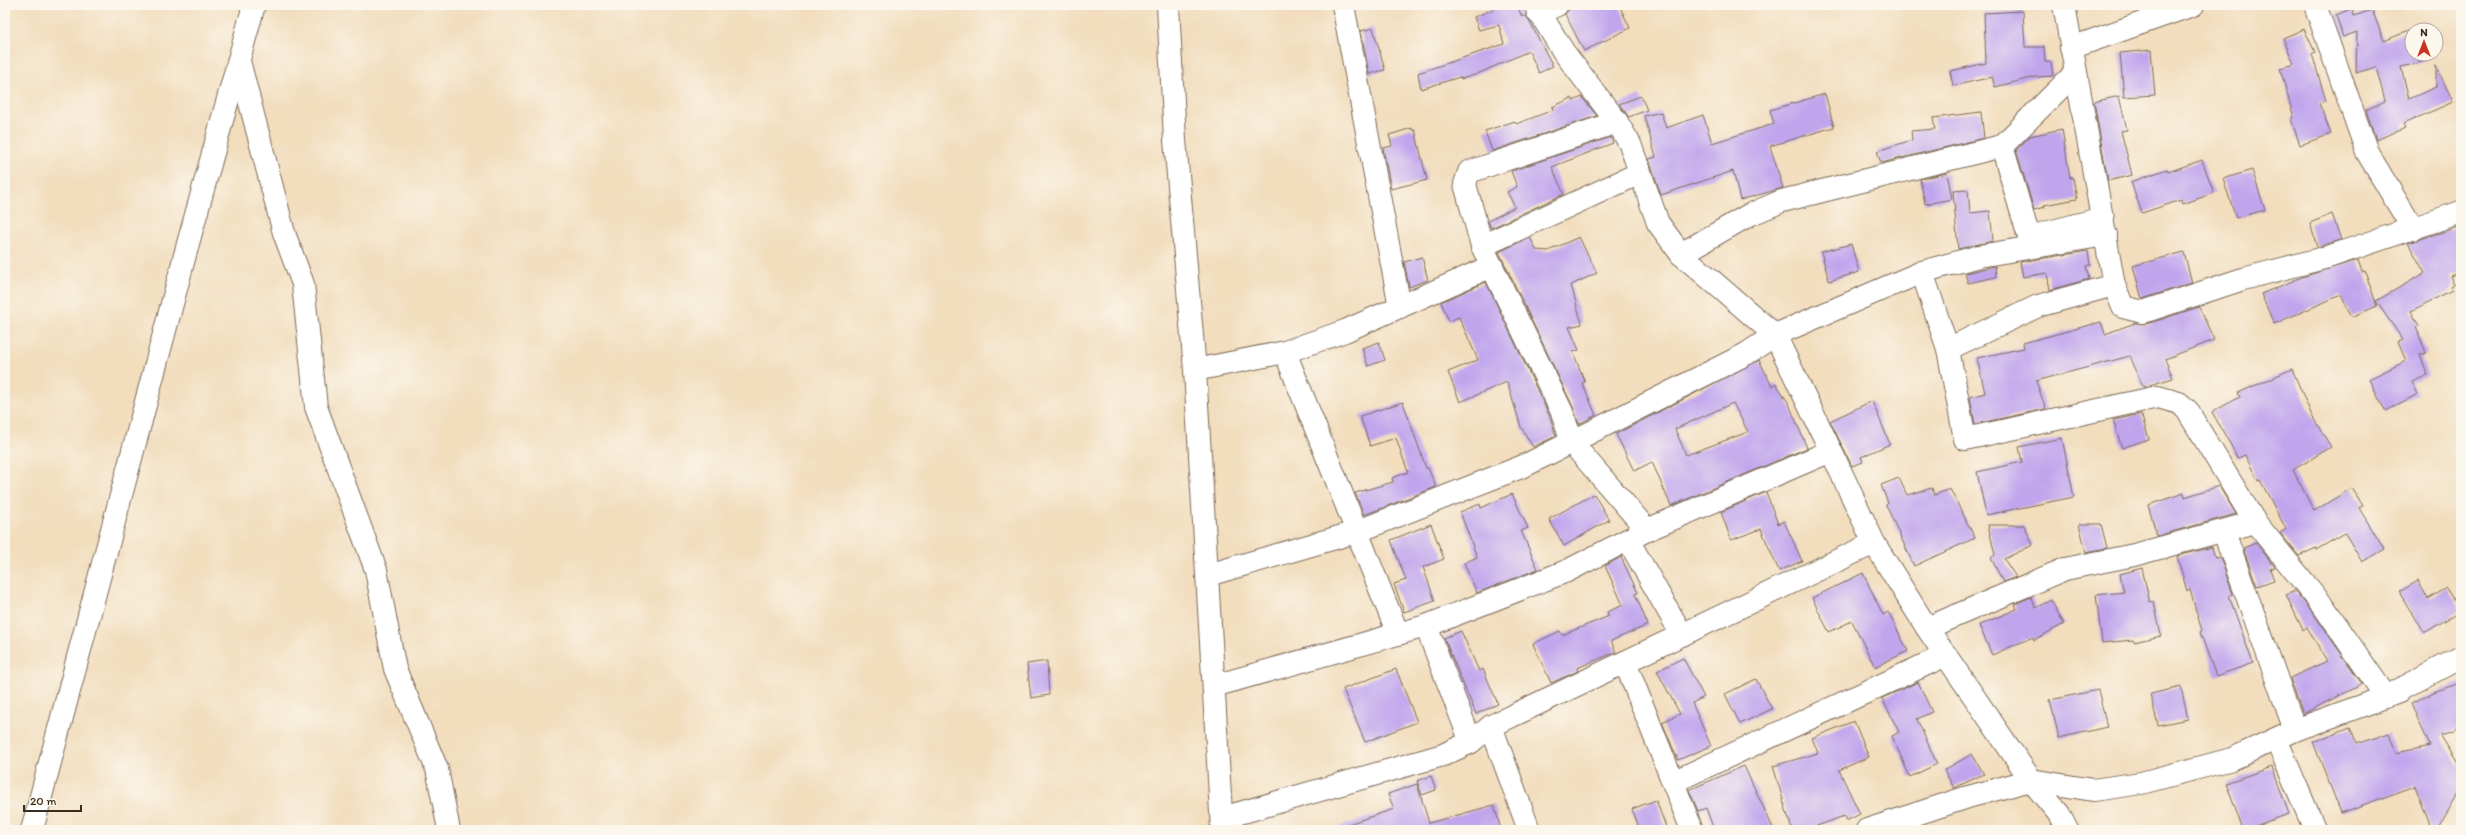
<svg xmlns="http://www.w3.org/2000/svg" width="2466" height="835" font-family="Itim,sans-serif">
	<rect width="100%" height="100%" fill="#fbf7ec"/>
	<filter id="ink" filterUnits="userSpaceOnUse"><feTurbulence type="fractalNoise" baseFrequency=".025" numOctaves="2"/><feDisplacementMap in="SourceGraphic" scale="8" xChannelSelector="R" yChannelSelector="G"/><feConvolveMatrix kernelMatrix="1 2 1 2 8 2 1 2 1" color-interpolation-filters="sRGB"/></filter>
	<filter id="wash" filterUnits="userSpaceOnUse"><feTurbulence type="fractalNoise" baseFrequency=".012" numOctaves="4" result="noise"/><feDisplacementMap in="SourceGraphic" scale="16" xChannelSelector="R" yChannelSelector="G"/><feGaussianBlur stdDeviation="0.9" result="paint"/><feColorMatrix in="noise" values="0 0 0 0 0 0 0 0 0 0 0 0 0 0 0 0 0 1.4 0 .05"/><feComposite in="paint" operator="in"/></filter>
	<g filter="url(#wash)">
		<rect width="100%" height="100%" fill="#f2ddbd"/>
		<g id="blocks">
			<!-- building -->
			<g fill="#c0a5ed" fill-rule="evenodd">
				<path d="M1503,5H1517L1522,17L1526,15L1553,66L1539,73L1529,51L1475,75L1461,79L1460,77L1421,89L1418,73L1504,44L1499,25L1479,30L1474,17Z"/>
				<path d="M1579,5H1619L1630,28L1584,51L1565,14L1568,10Z"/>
				<path d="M2353,8L2354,16L2372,10L2384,41L2413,29L2412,54H2423L2426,61L2401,67L2409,99L2436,87V65L2453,102L2403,124L2405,128L2376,140L2366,110L2385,101L2376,67L2356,73L2357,32L2343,37L2336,15Z"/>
				<path d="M2023,11L2025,47H2044L2045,62H2051L2053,76L2035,77L1995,87L1992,77L1953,86L1950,71L1986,63L1984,13Z"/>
				<path d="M1373,28L1385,70L1369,74L1361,31Z"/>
				<path d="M2304,29L2315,52L2312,54L2326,101L2319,103L2331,134L2300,145L2291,119L2294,118L2280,68L2294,64L2283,38Z"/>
				<path d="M2151,50L2155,95L2124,97L2120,53Z"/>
				<path d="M1825,94L1834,127L1770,146L1783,188L1740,200L1733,171L1661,195L1649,159L1656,157L1644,116L1661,112L1666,128L1703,115L1712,143L1774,124L1770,110Z"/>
				<path d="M1641,96L1647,110L1629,117L1619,104Z"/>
				<path d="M2119,96L2127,130L2121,131L2132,175L2108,181L2094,102Z"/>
				<path d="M1582,97L1597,116L1492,151L1485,131L1515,121L1516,124L1553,110L1552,107L1572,98L1573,101Z"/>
				<path d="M1981,112L1984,138L1881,163L1877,151L1912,140L1911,131L1935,129L1933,118Z"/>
				<path d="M1412,128V130H1415L1427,180L1391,189L1383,148L1392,146L1389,135Z"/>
				<path d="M2062,129L2070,178H2073L2077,199L2044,205L2045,207L2034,210L2016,150L2030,136Z"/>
				<path d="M1611,137L1613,143L1552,167L1564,194L1491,228L1488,221L1515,207L1507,192L1517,187L1511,171Z"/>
				<path d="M2202,160L2214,193L2183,204L2181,200L2142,213L2131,182L2167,169L2168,172Z"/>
				<path d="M2252,170L2265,210L2236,218L2223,179Z"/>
				<path d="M1947,173L1952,199L1925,204L1920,179Z"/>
				<path d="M1968,190L1970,213L1990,211L1993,241L1958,249L1953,191Z"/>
				<path d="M2332,214L2341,240L2317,247L2310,223Z"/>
				<path d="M2461,226V272L2450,276L2454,285L2451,287L2452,290L2411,311L2419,326L2416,327L2426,353L2420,355L2428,375L2412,382L2418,394L2385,411L2369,379L2406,361L2398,342L2403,340L2376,301L2425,273L2408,243Z"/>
				<path d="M1530,237L1536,250L1548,251L1579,237L1597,273L1571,285L1582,324L1569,327L1579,350L1573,352L1585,382L1582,383L1596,415L1579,424L1573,407L1499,252Z"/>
				<path d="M1851,244L1859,272L1829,281L1821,252Z"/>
				<path d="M2088,251L2090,265L2086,266L2089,279L2050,290L2047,273L2023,277L2020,262Z"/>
				<path d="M2184,252L2192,283L2142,299L2133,266Z"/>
				<path d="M1422,257L1428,280L1409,287L1404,262Z"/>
				<path d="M2358,260L2362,272L2365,271L2377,306L2352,317L2341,295L2274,324L2261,294L2302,277Z"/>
				<path d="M1995,266L1996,277L1968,283L1965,273Z"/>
				<path d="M1486,282L1550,417L1556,436L1533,447L1521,427L1507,382L1460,402L1448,372L1478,360L1459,317L1449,321L1441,302Z"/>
				<path d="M2199,307L2214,340L2165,359L2173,378L2143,387L2130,356L2036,381L2046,409L1975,424L1970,397L1985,393L1977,358L2024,348L2023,343L2101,322L2105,334L2135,323L2147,324Z"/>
				<path d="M1379,342L1385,360L1368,366L1362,348Z"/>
				<path d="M1759,360L1772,386L1776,383L1789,404L1807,448L1671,506L1652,462L1634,471L1616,434ZM1733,403L1748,432L1686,455L1675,429Z"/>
				<path d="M2292,369L2312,416L2331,447L2293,470L2314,511L2352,488L2363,506L2359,508L2384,549L2362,562L2345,533L2316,550V548L2299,556L2280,533L2286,529L2260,480L2258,481L2245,455L2238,458L2212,412L2240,397L2238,393Z"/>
				<path d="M1872,401L1890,444L1861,457L1863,462L1852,466L1830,421Z"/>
				<path d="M1403,402L1426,468H1428L1436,487L1364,515L1355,493L1393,482L1392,478L1408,472L1396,438L1370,446L1360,416Z"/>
				<path d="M2141,414L2149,439L2122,448L2113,420Z"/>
				<path d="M2062,438L2074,497L1986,515L1977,472L2022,462L2019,447Z"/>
				<path d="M1899,478L1907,495L1932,488L1934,495L1950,489L1975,538L1914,566L1886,505L1888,503L1881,485Z"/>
				<path d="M2219,486L2236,514L2157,536L2148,505L2184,493L2185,497Z"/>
				<path d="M1766,492L1778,524L1784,521L1802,561L1779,571L1761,529L1731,540L1721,512Z"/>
				<path d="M1512,494L1528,528L1521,531L1538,569L1477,593L1464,563L1477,557L1460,512L1480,504L1481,508Z"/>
				<path d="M1594,494L1609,520L1564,546L1549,519Z"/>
				<path d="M1431,524L1444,559L1423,567L1435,601L1404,612L1394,584L1406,580L1391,540Z"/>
				<path d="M2079,524H2101L2107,548L2086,552Z"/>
				<path d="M1988,525H2024L2033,545L2004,559L2016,577L2003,582L1991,558L1995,555Z"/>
				<path d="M2256,543L2275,567L2270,569L2274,580L2257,586L2243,548Z"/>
				<path d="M2212,547L2215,558L2220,557L2233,594L2229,596L2253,663L2216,676L2200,632L2202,631L2190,590L2187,591L2177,556Z"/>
				<path d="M1621,557L1638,593L1635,594L1648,625L1611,641L1616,652L1577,668L1578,671L1551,683L1533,644L1560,631L1562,635L1609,616L1607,612L1623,605L1605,566Z"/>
				<path d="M2142,568L2150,603L2154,602L2161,636L2134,642L2133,640L2102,643L2096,595L2124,592L2120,574Z"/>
				<path d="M1863,573L1883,615L1888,612L1908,651L1875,667L1852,621L1829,632L1812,598Z"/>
				<path d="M2418,581L2428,599L2447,588L2461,611L2424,633L2399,592Z"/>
				<path d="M2295,591L2314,614L2362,684L2303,714L2290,678L2327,661L2307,627L2303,630L2286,595Z"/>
				<path d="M2031,597L2036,608L2051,600L2064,624L2034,640L2033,637L1992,655L1979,625L2017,609L2015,604Z"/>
				<path d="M1461,631L1479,671L1483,669L1498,704L1476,714L1444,638Z"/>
				<path d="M1683,658L1704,697L1692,703L1711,746L1678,760L1662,722L1680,714L1657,671Z"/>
				<path d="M1047,661L1049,695L1031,698L1027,664Z"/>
				<path d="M1396,669L1417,722L1365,742L1343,689Z"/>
				<path d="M1756,679L1772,709L1740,724L1725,694Z"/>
				<path d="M1918,682L1932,712L1917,719L1937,764L1910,777L1892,736L1899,732L1882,698Z"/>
				<path d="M2461,682V724L2452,732L2440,736L2461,770V787L2436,830H2432L2415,786L2341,813L2313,742L2350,727L2357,744L2389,733L2396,753L2430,746L2411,704L2435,692Z"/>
				<path d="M2181,687L2188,719L2158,725L2150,694Z"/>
				<path d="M2098,690L2107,727L2059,738L2050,700Z"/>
				<path d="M1854,721L1869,757L1839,770L1860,814L1846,821L1844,816L1806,830H1792L1773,766L1818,753L1812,738Z"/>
				<path d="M1972,754L1984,774L1954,788L1944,770Z"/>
				<path d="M1744,766L1774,830H1714L1706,808L1698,811L1689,790Z"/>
				<path d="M2272,767L2289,814L2243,830L2226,783Z"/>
				<path d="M1431,776L1436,790L1422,795L1417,781Z"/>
				<path d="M1417,784L1429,823L1494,805L1501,830H1340L1339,827L1394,809L1388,794Z"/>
				<path d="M1656,800L1666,827L1657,830H1640L1632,809Z"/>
			</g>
		</g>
	</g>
	<g filter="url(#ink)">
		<use href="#blocks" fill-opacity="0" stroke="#7b6956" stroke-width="1"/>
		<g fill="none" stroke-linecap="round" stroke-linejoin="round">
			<!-- minor casing -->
			<g stroke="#7b6956" stroke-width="24">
				<g id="minor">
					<path d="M1168,5L1175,140L1195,370L1222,830"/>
					<path d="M1343,5L1400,307"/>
					<path d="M1535,5L1563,51L1617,122L1630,144L1658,223L1681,254L1775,335L1831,451"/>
					<path d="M2064,5L2114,285"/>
					<path d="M2315,5L2367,152L2413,229"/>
					<path d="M1538,13L1557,5"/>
					<path d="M2071,48L2193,5"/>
					<path d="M239,61L284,233L303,284L316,407L376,570L395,669L437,769L449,830"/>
					<path d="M1617,122L1469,172L1465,184L1482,246L1562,412L1572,443L1647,530"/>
					<path d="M2002,146L2028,234L2037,235L2103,218"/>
					<path d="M1482,246L1640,173"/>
					<path d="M1681,254L1749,215L1782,201L2002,146L2075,73"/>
					<path d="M1922,272L1948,349L1965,439L2158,397L2179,403L2187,410L2255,522"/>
					<path d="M1948,349L2038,306L2114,285L2123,307L2143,312L2243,279L2328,257L2461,212"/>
					<path d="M1285,352L1398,634"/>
					<path d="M1195,370L1285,352L1345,331L1492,266"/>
					<path d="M2224,532L2295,730"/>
					<path d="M1628,540L1682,635"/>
					<path d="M1208,575L1356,532L1526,465L1746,354L1775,335L1922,272L1979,256L2106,235"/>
					<path d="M1426,626L1471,742"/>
					<path d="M1927,628L2065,569L2134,555L2255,522L2324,607L2386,697L2461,657"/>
					<path d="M1625,662L1692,830"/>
					<path d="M1214,686L1426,626L1567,571L1647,530L1831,451L1874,543"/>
					<path d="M1491,726L1529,830"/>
					<path d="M2276,739L2315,830"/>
					<path d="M1673,782L1946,655"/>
					<path d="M1222,818L1443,755L1471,742L1491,726L1874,543L1927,628L2031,780L2059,814L2067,830"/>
					<path d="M1867,830L1968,797L2031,780L2093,790L2141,783L2232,759L2295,730L2399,692"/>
				</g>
			</g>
			<!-- major casing -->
			<g stroke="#7b6956" stroke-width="24">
				<path id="major" d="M32,830L189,240L254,5"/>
			</g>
			<!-- minor -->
			<use href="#minor" stroke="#fff" stroke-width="22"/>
			<!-- major -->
			<use href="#major" stroke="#fff" stroke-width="22"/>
		</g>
	</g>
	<!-- margin -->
	<rect width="2466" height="835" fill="none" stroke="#fbf7ec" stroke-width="20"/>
	<!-- north arrow -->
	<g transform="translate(2424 42)"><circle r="19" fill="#fbf7ec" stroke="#aea59a"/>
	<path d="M0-3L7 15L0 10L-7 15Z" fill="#c8321e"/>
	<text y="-6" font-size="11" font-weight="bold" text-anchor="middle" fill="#3b2a1e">N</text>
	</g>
	<!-- scale -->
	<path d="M24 805v6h57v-6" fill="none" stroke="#3b2a1e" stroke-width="2"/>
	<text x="30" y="805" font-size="12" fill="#3b2a1e" stroke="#fbf7ec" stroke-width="3" paint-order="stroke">20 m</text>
</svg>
